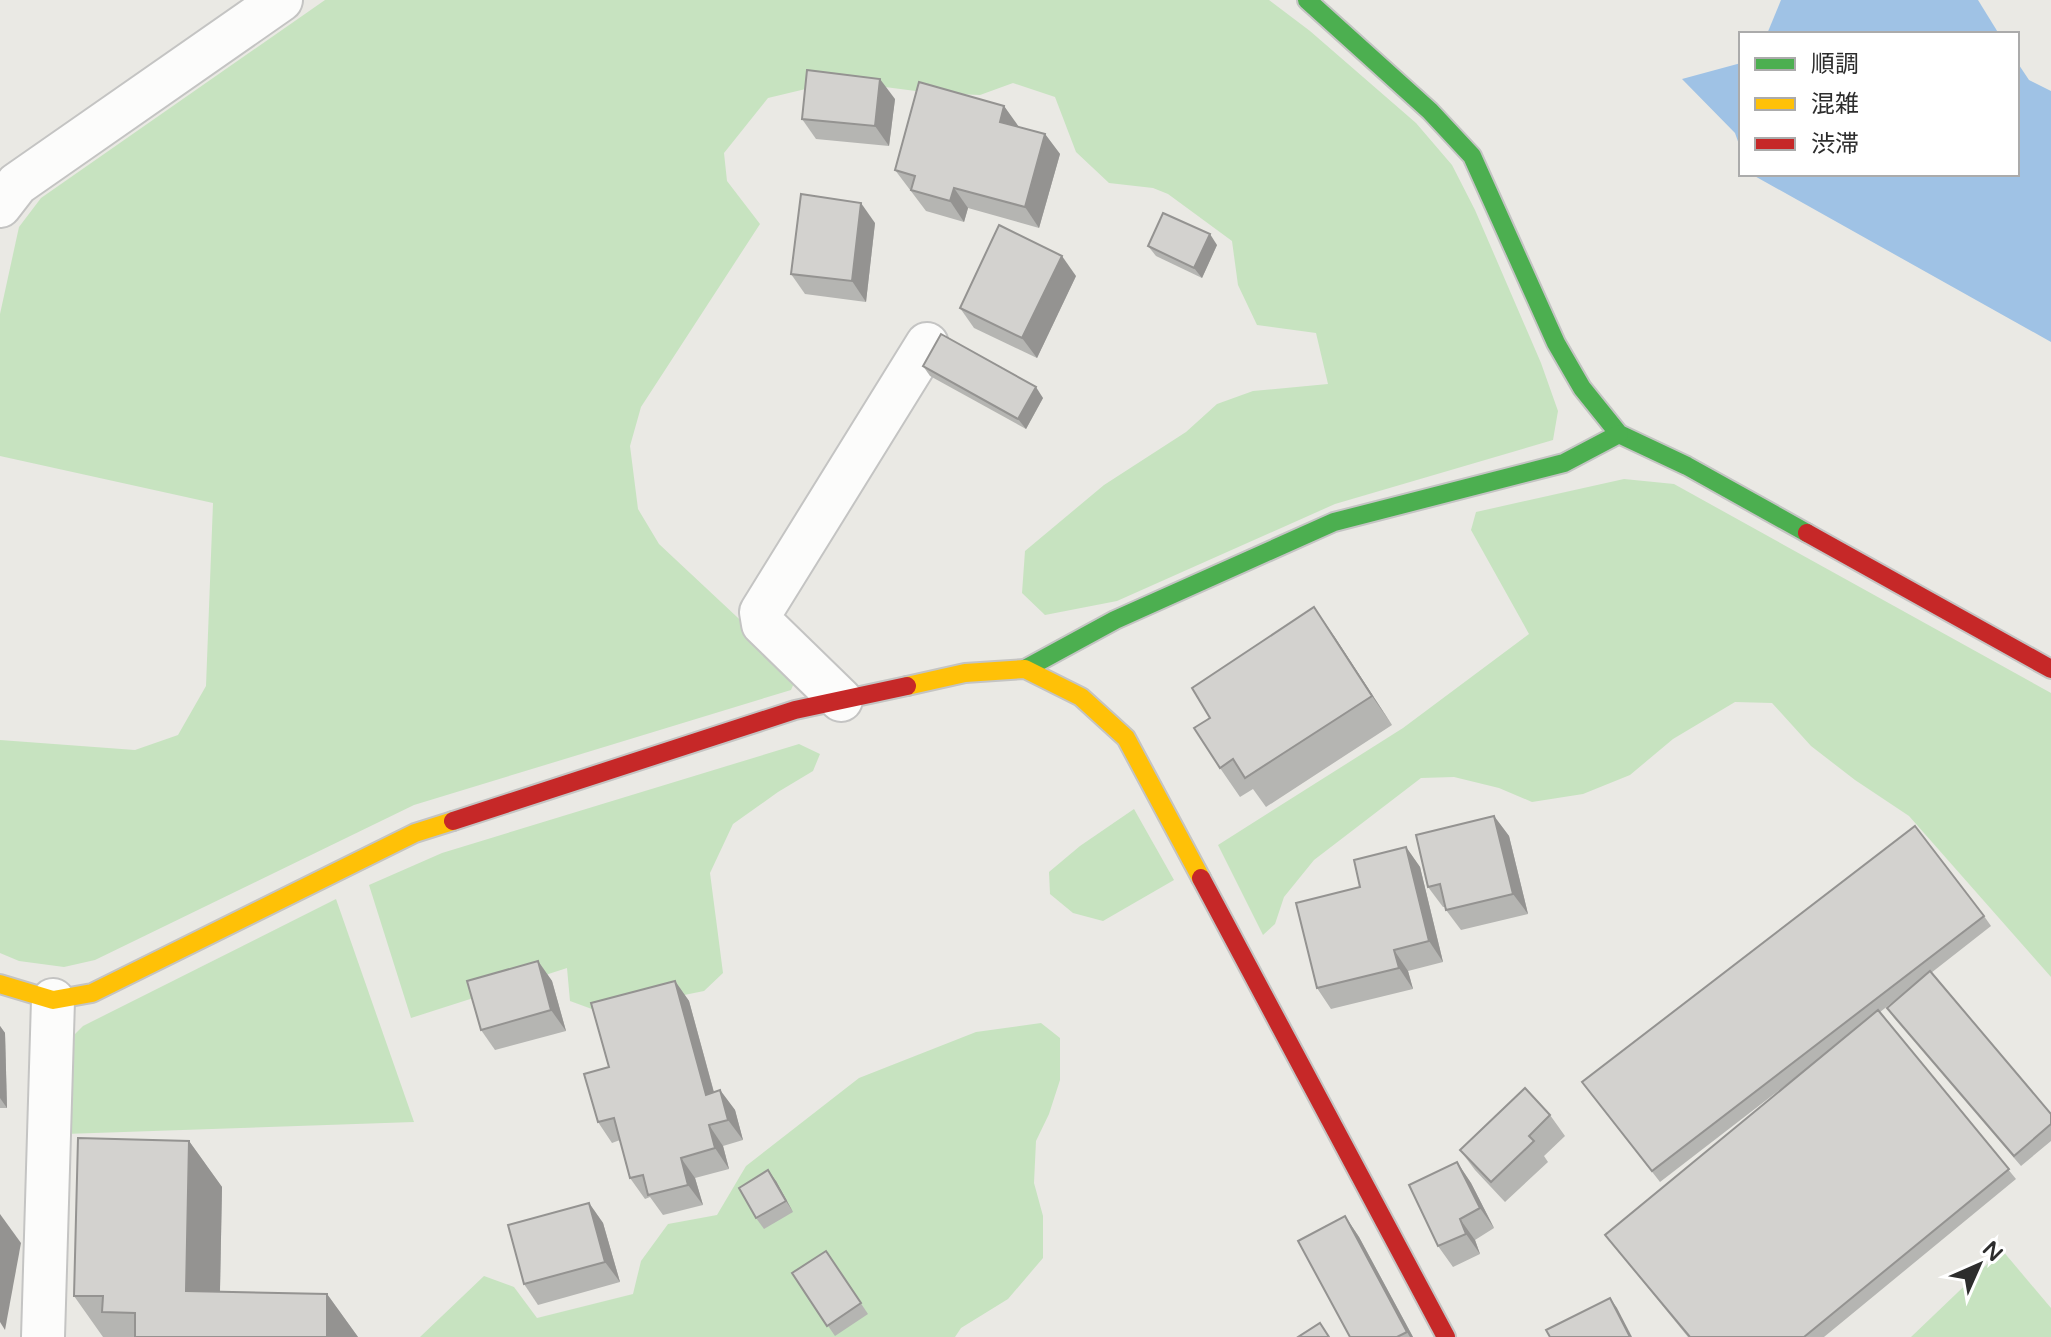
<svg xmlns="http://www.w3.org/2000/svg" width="2051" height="1337" font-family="'Varela Round','Noto Sans JP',sans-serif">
	<rect width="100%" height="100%" fill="#eae9e4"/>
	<!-- green -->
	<g fill="#c7e3c0">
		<path d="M325,0H1269L1310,31L1416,123L1452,165L1475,210L1541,363L1558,411L1553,440L1335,504L1117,601L1045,615L1022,593L1025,551L1104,485L1186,432L1217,404L1253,391L1328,384L1316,333L1257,325L1238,285L1232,241L1168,194L1153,188L1109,183L1076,152L1055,97L1013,83L980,95L931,93L839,81L768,98L724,153L727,181L760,224L641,407L630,446L638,509L659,544L798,674L791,690L414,805L95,960L64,967L19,961L0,953V740L135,750L178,735L206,686L213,503L0,456V314L19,227L41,198Z"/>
		<path d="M1624,479L1674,484L2051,693V977L1909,816L1855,780L1811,746L1772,703L1735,702L1673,739L1630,775L1583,794L1532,802L1499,788L1454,777L1421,778L1314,860L1284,897L1275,924L1263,935L1218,845L1403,728L1529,634L1471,530L1476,512Z"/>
		<path d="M799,744L820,754L813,771L778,792L733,824L710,873L723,973L704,991L600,1012L570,1001L567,968L411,1018L369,885L442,853Z"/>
		<path d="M1134,809L1174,880L1103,921L1073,913L1050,894L1049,872L1080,846Z"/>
		<path d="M336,899L414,1122L65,1134L72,1037L83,1026Z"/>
		<path d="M1041,1023L1060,1038V1080L1049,1114L1036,1141L1034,1183L1043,1216V1258L1008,1299L961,1328L955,1337H420L484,1276L514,1287L537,1318L633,1294L641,1261L668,1224L717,1215L746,1166L859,1078L976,1032Z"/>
		<path d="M2002,1250L2051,1308V1337H1911Z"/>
	</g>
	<!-- water -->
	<g fill="#9fc2e5">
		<path d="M1781,0H1978L1999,34H1767Z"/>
		<path d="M2017,62L2029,80L2051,91V342L1751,174H2017Z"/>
		<path d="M1741,63V150L1735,133L1682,79Z"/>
	</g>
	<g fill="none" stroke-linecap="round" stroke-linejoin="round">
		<!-- street casing -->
		<g stroke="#c4c4c3" stroke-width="46">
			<g id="street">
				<path d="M0,206L17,184L281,0"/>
				<path d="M841,700L763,624L761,612L927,344"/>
				<path d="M43,1337L53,1000"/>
			</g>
		</g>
		<!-- fast casing -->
		<g stroke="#c4c4c3" stroke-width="22">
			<g id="fast">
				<path d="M1307,0L1430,111L1472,156L1556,343L1582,388L1619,434L1687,466L1807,533"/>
				<path d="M1025,669L1115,620L1334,522L1564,463L1619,434"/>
			</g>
		</g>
		<!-- slow casing -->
		<g stroke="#c4c4c3" stroke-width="22">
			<g id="slow">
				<path d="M907,686L965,673L1025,669L1081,697L1126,738L1201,878"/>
				<path d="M0,984L53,1000L92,993L415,833L453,821"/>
			</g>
		</g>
		<!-- jam casing -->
		<g stroke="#c4c4c3" stroke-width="22">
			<g id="jam">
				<path d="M1807,533L2051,669"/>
				<path d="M453,821L795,710L907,686"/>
				<path d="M1201,878L1446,1337"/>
			</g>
		</g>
		<!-- street -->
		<use href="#street" stroke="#fcfcfb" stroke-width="42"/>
		<!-- fast -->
		<use href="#fast" stroke="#4caf50" stroke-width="18"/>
		<!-- slow -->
		<use href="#slow" stroke="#ffc107" stroke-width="18"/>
		<!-- jam -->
		<use href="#jam" stroke="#c62828" stroke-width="18"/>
	</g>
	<!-- wall -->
	<g fill="#b5b5b2">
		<path d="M895,99L889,146L816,139L802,119Z"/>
		<path d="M1004,106L1018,127L1045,134L1060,154L1039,228L968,208L964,222L926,211L895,170Z"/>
		<path d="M875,223L866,302L805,294L791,274Z"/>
		<path d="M1217,245L1202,278L1156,256L1148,246Z"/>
		<path d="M1076,276L1037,358L974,328L960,308Z"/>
		<path d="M923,366L1043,398L1026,429L930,376Z"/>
		<path d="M1334,636L1392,725L1266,807L1253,789L1240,797L1220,768Z"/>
		<path d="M1494,816L1509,836L1528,914L1461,930L1446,910V907H1443L1428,887Z"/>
		<path d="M1406,847L1420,867L1443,962L1408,971L1413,989L1331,1009L1317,988L1360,887Z"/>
		<path d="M1984,916L1991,926L1931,973L2051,1114V1141L2021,1166L1894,1018L1887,1008L1898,998L1880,1012L2016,1179L1824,1337H1688L1605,1235L1804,1071L1660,1182L1582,1082Z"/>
		<path d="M538,961L552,981L566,1031L495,1050L481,1030Z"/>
		<path d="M675,981L689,1001L714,1092L720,1090L735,1110L743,1140L723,1146L729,1169L695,1178L703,1205L663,1215L650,1197L645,1199L630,1178L620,1140L612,1143L598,1122L609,1067Z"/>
		<path d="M0,1026L5,1033L7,1108H0Z"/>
		<path d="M1550,1115L1565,1136L1544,1156L1548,1162L1505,1202L1475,1170L1460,1150Z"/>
		<path d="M189,1141L222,1187L220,1292L327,1294L358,1337H103L74,1296Z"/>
		<path d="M1457,1162L1471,1183L1494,1228L1475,1240L1480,1254L1453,1267L1438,1246Z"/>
		<path d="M776,1181L793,1212L764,1229L756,1218Z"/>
		<path d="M589,1203L603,1223L620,1282L538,1305L524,1284Z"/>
		<path d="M1345,1216L1359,1237L1413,1337H1350Z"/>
		<path d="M826,1251L868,1314L835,1336L792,1273Z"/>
	</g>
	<!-- shaded-wall -->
	<g fill="#949391">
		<path d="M880,79L895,99L889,146L875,126Z"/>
		<path d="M1004,106L1019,127L1000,122Z"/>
		<path d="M1045,134L1060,154L1039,228L1025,207Z"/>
		<path d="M954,188L968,208L964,222L950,201Z"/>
		<path d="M861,203L875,223L866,302L852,281Z"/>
		<path d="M1210,234L1217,245L1202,278L1194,268Z"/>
		<path d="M1062,256L1076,276L1037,358L1022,338Z"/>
		<path d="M1036,387L1043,398L1026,429L1018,419Z"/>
		<path d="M1314,607L1334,636L1392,725L1372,696Z"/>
		<path d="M1494,816L1509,836L1528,914L1513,894Z"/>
		<path d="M1406,847L1420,867L1443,962L1429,941Z"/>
		<path d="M1394,950L1408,971L1413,989L1399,968Z"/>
		<path d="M538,961L552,981L566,1031L551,1010Z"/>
		<path d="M675,981L689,1001L720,1115L706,1095Z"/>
		<path d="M0,1026L5,1033L7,1108L0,1098Z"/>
		<path d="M720,1090L735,1110L743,1140L728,1120Z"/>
		<path d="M709,1125L723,1146L729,1169L715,1148Z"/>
		<path d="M189,1141L222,1187L219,1337L186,1291Z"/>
		<path d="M681,1158L695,1178L703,1205L688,1185Z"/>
		<path d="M1457,1162L1471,1183L1494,1228L1480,1208Z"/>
		<path d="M768,1170L776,1181L793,1212L786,1201Z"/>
		<path d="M589,1203L603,1223L620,1282L605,1262Z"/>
		<path d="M0,1214L21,1243L5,1330L0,1322Z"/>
		<path d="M1345,1216L1359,1237L1413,1337H1410L1407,1332Z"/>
		<path d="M1460,1219L1475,1240L1480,1254L1466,1234Z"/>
		<path d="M327,1294L358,1337H327Z"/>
		<path d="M1610,1298L1617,1308L1632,1337H1630Z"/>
	</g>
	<!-- building -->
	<g fill="#d3d2cf" stroke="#949391" stroke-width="2">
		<path d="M807,70L880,79L875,126L802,119Z"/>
		<path d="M919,82L1004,106L1000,122L1045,134L1025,207L954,188L950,201L911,190L915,176L895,170Z"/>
		<path d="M801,194L861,203L852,281L791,274Z"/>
		<path d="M1163,213L1210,234L1194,268L1148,246Z"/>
		<path d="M999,225L1062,256L1022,338L960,308Z"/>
		<path d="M941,334L1036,387L1018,419L923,366Z"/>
		<path d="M1314,607L1372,696L1245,778L1233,759L1220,768L1194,728L1210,718L1192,688Z"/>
		<path d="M1494,816L1513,894L1446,910L1440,884L1428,887L1416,835Z"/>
		<path d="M1915,826L1984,916L1652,1171L1582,1082Z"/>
		<path d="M1406,847L1429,941L1394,950L1399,968L1317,988L1296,903L1360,887L1354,860Z"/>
		<path d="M538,961L551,1010L481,1030L467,981Z"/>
		<path d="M1930,971L2051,1114V1124L2014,1156L1887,1008Z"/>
		<path d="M675,981L706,1095L720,1090L728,1120L709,1125L715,1148L681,1158L688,1185L648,1195L643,1175L630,1178L614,1118L598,1122L584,1074L609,1067L591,1003Z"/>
		<path d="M1878,1010L2009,1169L1804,1337H1690L1605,1235Z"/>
		<path d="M1525,1088L1550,1115L1529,1136L1534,1141L1491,1182L1460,1150Z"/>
		<path d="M78,1138L189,1141L186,1291L327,1294V1337H135V1313L102,1312L103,1296H74Z"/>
		<path d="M1457,1162L1480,1208L1460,1219L1466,1234L1438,1246L1409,1185Z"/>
		<path d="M768,1170L786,1201L756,1218L739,1188Z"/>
		<path d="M589,1203L605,1262L524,1284L508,1225Z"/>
		<path d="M1345,1216L1407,1332L1397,1337H1350L1298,1241Z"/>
		<path d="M826,1251L861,1303L827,1326L792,1273Z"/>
		<path d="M1610,1298L1630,1337H1550L1546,1330Z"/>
		<path d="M1320,1323L1329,1337H1298Z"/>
	</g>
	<!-- legend -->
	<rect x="1739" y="32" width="280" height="144" fill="#ffffff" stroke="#ababab" stroke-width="2"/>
	<rect x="1755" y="58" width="40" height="12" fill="#4caf50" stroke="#ababab" stroke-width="2"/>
	<text x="1811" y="72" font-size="24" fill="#2d2d2d">順調</text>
	<rect x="1755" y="98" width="40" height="12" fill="#ffc107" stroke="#ababab" stroke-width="2"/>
	<text x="1811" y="112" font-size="24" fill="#2d2d2d">混雑</text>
	<rect x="1755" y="138" width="40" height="12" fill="#c62828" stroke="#ababab" stroke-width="2"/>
	<text x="1811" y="152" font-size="24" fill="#2d2d2d">渋滞</text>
	<!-- north arrow -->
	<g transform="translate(1979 1265) rotate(45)" stroke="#ffffff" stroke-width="6" paint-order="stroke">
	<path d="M0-6L14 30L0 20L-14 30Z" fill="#2d2d2d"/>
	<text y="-12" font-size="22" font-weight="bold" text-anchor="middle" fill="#2d2d2d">N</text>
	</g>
</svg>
